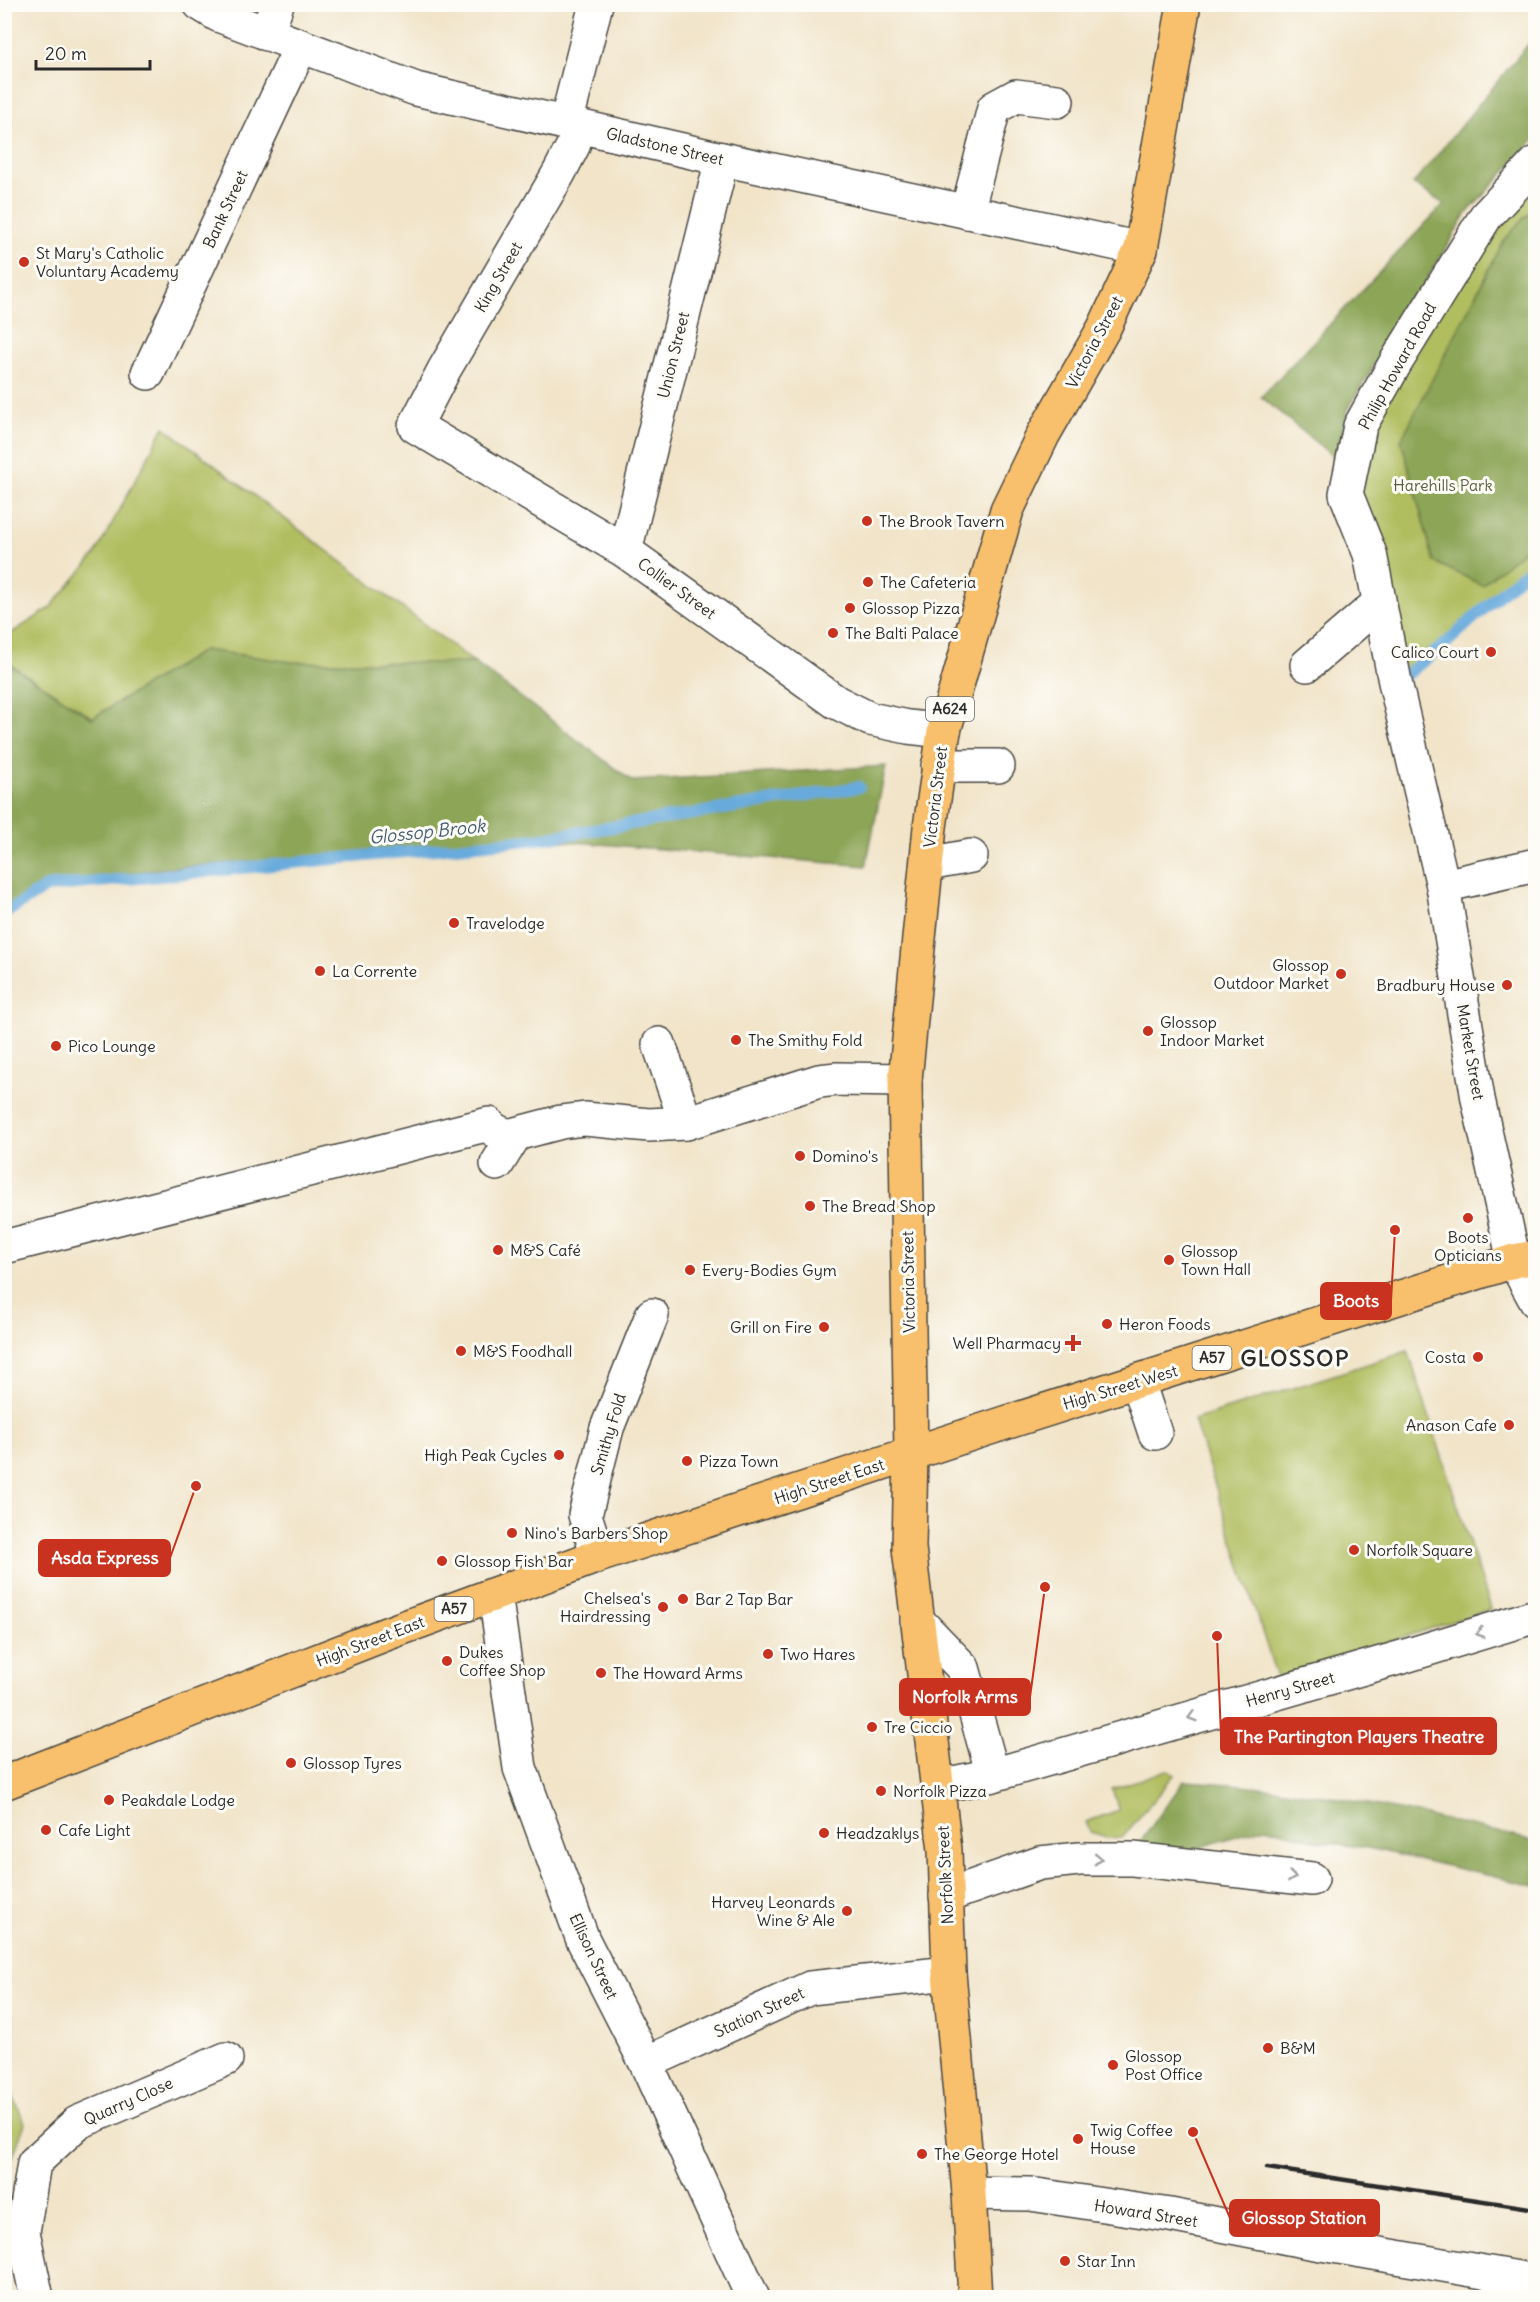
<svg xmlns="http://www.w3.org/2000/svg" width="1540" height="2302" font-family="Delius,sans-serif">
	<rect width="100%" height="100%" fill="#fdfcf7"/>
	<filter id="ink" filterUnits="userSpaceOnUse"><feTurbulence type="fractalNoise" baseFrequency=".0167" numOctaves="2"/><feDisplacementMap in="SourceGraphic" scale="12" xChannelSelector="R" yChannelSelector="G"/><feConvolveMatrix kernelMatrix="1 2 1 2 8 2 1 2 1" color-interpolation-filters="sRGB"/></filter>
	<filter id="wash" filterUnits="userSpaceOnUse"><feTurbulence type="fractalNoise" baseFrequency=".008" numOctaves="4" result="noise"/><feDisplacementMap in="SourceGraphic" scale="24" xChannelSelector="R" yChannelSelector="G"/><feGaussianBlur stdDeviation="1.35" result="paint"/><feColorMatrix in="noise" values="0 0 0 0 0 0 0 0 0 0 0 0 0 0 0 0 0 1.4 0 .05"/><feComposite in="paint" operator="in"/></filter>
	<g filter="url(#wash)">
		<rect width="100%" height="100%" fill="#f1e4c9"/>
		<!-- green -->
		<g fill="#b1be60" stroke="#6e7446" stroke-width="1.5">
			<path d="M1535,163V564L1512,583L1444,645L1395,682L1346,494L1360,426Z"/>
			<path d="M164,427L475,663L291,662L204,650L93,718L9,664L10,634L49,609L95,555Z"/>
			<path d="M1408,1351L1491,1609L1277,1678L1194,1420Z"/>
			<path d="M1167,1770L1174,1775L1122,1838H1110L1090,1832L1086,1822L1119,1810L1112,1789Z"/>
			<path d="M4,2077L25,2123L5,2178H4Z"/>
		</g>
		<!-- forest -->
		<g fill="#8ca556" stroke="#5c6840" stroke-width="1.5">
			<path d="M1535,36V139L1467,213L1347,410L1336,459L1261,397L1444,204L1413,184Z"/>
			<path d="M1535,206V541L1482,585L1434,562L1401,440L1504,240Z"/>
			<path d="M4,586L7,588L9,664L92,718L204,650L291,662L475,663L632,781L886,766L866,866L538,839L158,869L46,887L5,914Z"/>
			<path d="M1184,1781C1303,1786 1420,1813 1535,1841V1886L1368,1848L1317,1841L1265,1827L1157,1861L1138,1845Z"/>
		</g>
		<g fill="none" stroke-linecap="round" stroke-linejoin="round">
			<!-- stream -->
			<g stroke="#68aadc" stroke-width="12">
				<path d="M1399,680L1444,645L1512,583L1536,564"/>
				<path d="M4,914L46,887L538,839L859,787"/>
			</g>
		</g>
	</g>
	<g filter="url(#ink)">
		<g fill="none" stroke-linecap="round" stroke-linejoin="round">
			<!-- minor casing -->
			<g stroke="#494743" stroke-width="36">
				<g id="minor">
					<path d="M200,4L218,15L416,89L722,159L1141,249"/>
					<path d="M267,34L277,4"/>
					<path d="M566,124L596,4"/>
					<path d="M578,127L573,146L559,173L444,370L415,426L625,551L836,702L870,719L908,727L944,731"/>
					<path d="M1536,163L1486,216L1396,362L1360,426L1346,494L1370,554L1395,682L1443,886L1478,1099L1514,1261L1536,1301"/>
					<path d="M967,212L994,108L1016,96L1057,101"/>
					<path d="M148,373L301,46"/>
					<path d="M625,551L722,159"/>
					<path d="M1307,665L1379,603"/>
					<path d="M938,766H998"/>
					<path d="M928,864L971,856"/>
					<path d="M1443,886L1536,865"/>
					<path d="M659,1044L686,1123"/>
					<path d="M497,1164L515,1135"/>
					<path d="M4,1247L489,1124L494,1130L508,1136L561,1122L585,1119L649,1125L686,1123L819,1081L837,1079L905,1080"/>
					<path d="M1138,1382L1155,1433"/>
					<path d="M598,1556L585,1515L607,1428L652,1315"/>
					<path d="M495,1594L520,1768L583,1940L646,2063L753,2298"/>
					<path d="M917,1620L963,1668L993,1775"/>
					<path d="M939,1786L993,1775L1402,1657L1536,1616"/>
					<path d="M946,1896L1040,1863L1079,1859H1133L1312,1879"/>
					<path d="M646,2063L810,1988L949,1973"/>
					<path d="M969,2193L1030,2194L1170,2215L1304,2241L1536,2281"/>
					<path d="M37,2298L23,2232L34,2163L77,2123L226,2059"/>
				</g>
			</g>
			<!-- major casing -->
			<g stroke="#494743" stroke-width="36">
				<g id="major">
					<path d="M4,1783L386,1634L598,1556L1005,1423L1514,1261L1536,1257"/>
					<path d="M975,2298L969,2193L949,1973L945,1850L909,1548L911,1454L905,1080L930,827L944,731L1007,510L1043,435L1104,328L1141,249L1184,4"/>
				</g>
			</g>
			<!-- minor -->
			<use href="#minor" stroke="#fff" stroke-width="33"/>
			<!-- major -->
			<use href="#major" stroke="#f8bf6c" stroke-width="33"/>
			<!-- rail -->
			<path stroke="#2b2b2b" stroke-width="4.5" d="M1267,2168L1536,2209"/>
		</g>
		<!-- one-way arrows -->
		<defs><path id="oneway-chevron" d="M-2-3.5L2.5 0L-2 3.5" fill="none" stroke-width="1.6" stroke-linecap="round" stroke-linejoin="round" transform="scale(1.5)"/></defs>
		<g stroke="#a0a0a0">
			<use href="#oneway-chevron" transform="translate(1480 1633) rotate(163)"/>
			<use href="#oneway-chevron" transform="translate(1192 1717) rotate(164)"/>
			<use href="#oneway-chevron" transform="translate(1098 1859) rotate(1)"/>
			<use href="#oneway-chevron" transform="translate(1292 1877) rotate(7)"/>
		</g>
	</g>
	<!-- markers -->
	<g fill="#c8321e" stroke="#fdfcf7" stroke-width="2">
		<circle cx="24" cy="262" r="6"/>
		<circle cx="867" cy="521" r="6"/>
		<circle cx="868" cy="582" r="6"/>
		<circle cx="850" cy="608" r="6"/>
		<circle cx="833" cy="633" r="6"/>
		<circle cx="1491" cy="652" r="6"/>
		<circle cx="454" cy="923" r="6"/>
		<circle cx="320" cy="971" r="6"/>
		<circle cx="1341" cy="974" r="6"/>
		<circle cx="1507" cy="985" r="6"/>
		<circle cx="1148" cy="1031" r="6"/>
		<circle cx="736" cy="1040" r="6"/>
		<circle cx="56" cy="1046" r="6"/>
		<circle cx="800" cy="1156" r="6"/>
		<circle cx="810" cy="1206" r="6"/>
		<circle cx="1468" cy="1218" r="6"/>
		<circle cx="498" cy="1250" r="6"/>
		<circle cx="1169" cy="1260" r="6"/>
		<circle cx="690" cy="1270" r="6"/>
		<circle cx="1107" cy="1324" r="6"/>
		<circle cx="824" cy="1327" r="6"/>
		<path d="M1070 1334h6v6h6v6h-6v6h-6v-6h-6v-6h6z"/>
		<circle cx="461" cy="1351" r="6"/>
		<circle cx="1478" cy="1357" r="6"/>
		<circle cx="1509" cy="1425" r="6"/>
		<circle cx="559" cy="1455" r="6"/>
		<circle cx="687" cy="1461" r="6"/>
		<circle cx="512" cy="1533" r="6"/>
		<circle cx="1354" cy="1550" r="6"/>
		<circle cx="442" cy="1561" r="6"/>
		<circle cx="683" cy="1599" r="6"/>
		<circle cx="663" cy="1607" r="6"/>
		<circle cx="768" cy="1654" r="6"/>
		<circle cx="447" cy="1661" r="6"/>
		<circle cx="601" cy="1673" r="6"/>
		<circle cx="872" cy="1727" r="6"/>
		<circle cx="291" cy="1763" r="6"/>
		<circle cx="881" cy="1791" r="6"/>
		<circle cx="109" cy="1800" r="6"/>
		<circle cx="46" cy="1830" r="6"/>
		<circle cx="824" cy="1833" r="6"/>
		<circle cx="847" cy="1911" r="6"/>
		<circle cx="1268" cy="2048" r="6"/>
		<circle cx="1113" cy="2065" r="6"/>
		<circle cx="1078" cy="2139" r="6"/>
		<circle cx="922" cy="2154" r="6"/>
		<circle cx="1065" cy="2261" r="6"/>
	</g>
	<g text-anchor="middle" stroke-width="6" stroke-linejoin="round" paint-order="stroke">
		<!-- shield labels -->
		<g fill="#fdfcf7" stroke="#6a6a68" stroke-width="1.5">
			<rect x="926" y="697" width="48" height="24" rx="4.5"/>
			<rect x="1192.5" y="1346" width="39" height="24" rx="4.5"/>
			<rect x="434.5" y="1597" width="39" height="24" rx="4.5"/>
		</g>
		<g font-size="15" font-weight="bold" fill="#2b2b2b">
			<text x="950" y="714">A624</text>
			<text x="1212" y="1363">A57</text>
			<text x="454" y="1614">A57</text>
		</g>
		<!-- street labels -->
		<g font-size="16" fill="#2b2b2b" stroke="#fdfcf7">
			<text transform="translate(665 146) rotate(13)" y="6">Gladstone Street</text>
			<text transform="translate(225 209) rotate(-65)" y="6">Bank Street</text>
			<text transform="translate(498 277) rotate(-60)" y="6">King Street</text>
			<text transform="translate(1094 342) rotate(-62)" y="6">Victoria Street</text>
			<text transform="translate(673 355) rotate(-76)" y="6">Union Street</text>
			<text transform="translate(1397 366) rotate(-61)" y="6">Philip Howard Road</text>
			<text transform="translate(677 588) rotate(36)" y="6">Collier Street</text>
			<text transform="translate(935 797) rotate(-83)" y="6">Victoria Street</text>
			<text transform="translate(1471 1052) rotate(80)" y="6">Market Street</text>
			<text transform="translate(908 1282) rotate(-91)" y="6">Victoria Street</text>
			<text transform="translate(1120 1387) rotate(-17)" y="6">High Street West</text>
			<text transform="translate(608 1434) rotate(-73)" y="6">Smithy Fold</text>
			<text transform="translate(829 1481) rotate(-18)" y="6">High Street East</text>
			<text transform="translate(370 1641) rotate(-21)" y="6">High Street East</text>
			<text transform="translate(1290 1689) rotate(-16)" y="6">Henry Street</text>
			<text transform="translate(945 1875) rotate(-93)" y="6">Norfolk Street</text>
			<text transform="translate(594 1956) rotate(65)" y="6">Ellison Street</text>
			<text transform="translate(759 2012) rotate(-25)" y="6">Station Street</text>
			<text transform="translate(128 2101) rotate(-24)" y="6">Quarry Close</text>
			<text transform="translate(1146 2213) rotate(9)" y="6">Howard Street</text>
		</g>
		<!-- poi labels -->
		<g font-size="16" fill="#2b2b2b" stroke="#fdfcf7" text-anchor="start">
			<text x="36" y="259">St Mary's Catholic<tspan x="36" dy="18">Voluntary Academy</tspan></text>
			<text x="879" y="527">The Brook Tavern</text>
			<text x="880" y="588">The Cafeteria</text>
			<text x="862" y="614">Glossop Pizza</text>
			<text x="845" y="639">The Balti Palace</text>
			<text x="1479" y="658" text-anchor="end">Calico Court</text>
			<text x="466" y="929">Travelodge</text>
			<text x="1329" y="971" text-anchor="end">Glossop<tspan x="1329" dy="18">Outdoor Market</tspan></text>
			<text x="332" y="977">La Corrente</text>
			<text x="1495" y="991" text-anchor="end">Bradbury House</text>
			<text x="1160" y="1028">Glossop<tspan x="1160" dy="18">Indoor Market</tspan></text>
			<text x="748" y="1046">The Smithy Fold</text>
			<text x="68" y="1052">Pico Lounge</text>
			<text x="812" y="1162">Domino's</text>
			<text x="822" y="1212">The Bread Shop</text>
			<text x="1468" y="1243" text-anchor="middle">Boots<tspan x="1468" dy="18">Opticians</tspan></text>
			<text x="510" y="1256">M&amp;S Café</text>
			<text x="1181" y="1257">Glossop<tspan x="1181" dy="18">Town Hall</tspan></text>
			<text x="702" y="1276">Every-Bodies Gym</text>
			<text x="1119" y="1330">Heron Foods</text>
			<text x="812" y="1333" text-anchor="end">Grill on Fire</text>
			<text x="1061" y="1349" text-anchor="end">Well Pharmacy</text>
			<text x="473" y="1357">M&amp;S Foodhall</text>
			<text x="1466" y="1363" text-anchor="end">Costa</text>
			<text x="1497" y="1431" text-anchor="end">Anason Cafe</text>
			<text x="547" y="1461" text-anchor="end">High Peak Cycles</text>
			<text x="699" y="1467">Pizza Town</text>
			<text x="524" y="1539">Nino's Barbers Shop</text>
			<text x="1366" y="1556">Norfolk Square</text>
			<text x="454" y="1567">Glossop Fish Bar</text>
			<text x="651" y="1604" text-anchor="end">Chelsea's<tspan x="651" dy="18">Hairdressing</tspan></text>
			<text x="695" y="1605">Bar 2 Tap Bar</text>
			<text x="459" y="1658">Dukes<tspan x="459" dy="18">Coffee Shop</tspan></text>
			<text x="780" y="1660">Two Hares</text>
			<text x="613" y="1679">The Howard Arms</text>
			<text x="884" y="1733">Tre Ciccio</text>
			<text x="303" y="1769">Glossop Tyres</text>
			<text x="893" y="1797">Norfolk Pizza</text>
			<text x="121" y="1806">Peakdale Lodge</text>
			<text x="58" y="1836">Cafe Light</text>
			<text x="836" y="1839">Headzaklys</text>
			<text x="835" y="1908" text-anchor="end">Harvey Leonards<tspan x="835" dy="18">Wine &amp; Ale</tspan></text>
			<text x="1280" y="2054">B&amp;M</text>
			<text x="1125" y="2062">Glossop<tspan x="1125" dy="18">Post Office</tspan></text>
			<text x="1090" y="2136">Twig Coffee<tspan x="1090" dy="18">House</tspan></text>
			<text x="934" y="2160">The George Hotel</text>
			<text x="1077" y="2267">Star Inn</text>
		</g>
		<!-- park labels -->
		<g font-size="16" fill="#5a5e3e" stroke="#fdfcf7">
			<text x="1443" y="491">Harehills Park</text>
		</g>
		<!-- water labels -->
		<g font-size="18" font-style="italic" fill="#435e72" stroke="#fdfcf7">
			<text transform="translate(427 832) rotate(-6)" y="6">Glossop Brook</text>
		</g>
		<!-- district labels -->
		<g font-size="22" font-weight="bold" letter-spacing="1.5" fill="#2b2b2b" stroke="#fdfcf7">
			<text x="1295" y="1366">GLOSSOP</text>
		</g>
	</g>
	<!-- callouts -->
	<path fill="none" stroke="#c8321e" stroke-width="2" d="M1395 1230L1391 1301M196 1486L170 1558M1045 1587L1030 1697M1217 1636L1221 1736M1193 2132L1230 2218"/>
	<g fill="#c8321e" stroke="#fdfcf7" stroke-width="2">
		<circle cx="1395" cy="1230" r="6"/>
		<circle cx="196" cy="1486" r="6"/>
		<circle cx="1045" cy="1587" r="6"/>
		<circle cx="1217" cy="1636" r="6"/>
		<circle cx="1193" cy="2132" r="6"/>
	</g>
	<g fill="#c8321e" stroke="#c8321e" stroke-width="2">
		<rect x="1321" y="1283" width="70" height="36" rx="6"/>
		<rect x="39" y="1540" width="131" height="36" rx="6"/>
		<rect x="900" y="1679" width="130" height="36" rx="6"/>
		<rect x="1221" y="1718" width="275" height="36" rx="6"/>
		<rect x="1230" y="2200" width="149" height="36" rx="6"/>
	</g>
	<g font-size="18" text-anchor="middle" font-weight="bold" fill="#fff">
		<text x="1356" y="1307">Boots</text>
		<text x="105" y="1564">Asda Express</text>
		<text x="965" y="1703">Norfolk Arms</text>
		<text x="1359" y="1743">The Partington Players Theatre</text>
		<text x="1304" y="2224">Glossop Station</text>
	</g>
	<!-- margin -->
	<rect width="1540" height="2302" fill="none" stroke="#fdfcf7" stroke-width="24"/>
	<!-- scale -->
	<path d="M36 60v9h114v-9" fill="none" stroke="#2b2b2b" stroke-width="3"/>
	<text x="45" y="60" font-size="18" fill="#2b2b2b" stroke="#fdfcf7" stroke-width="4.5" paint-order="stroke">20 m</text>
</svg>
